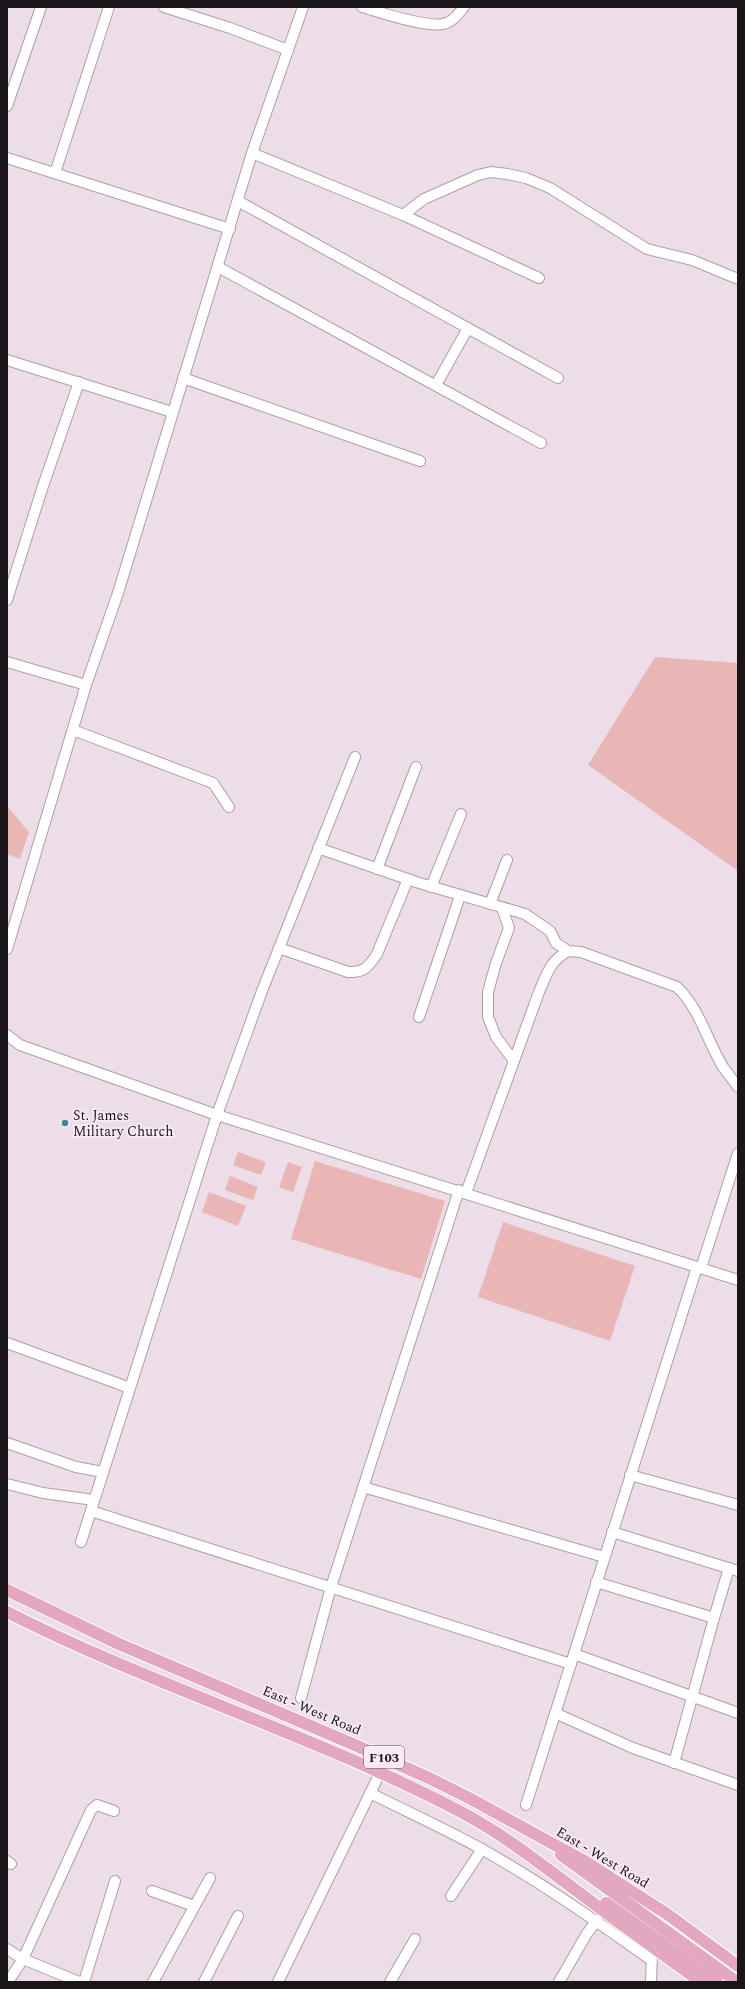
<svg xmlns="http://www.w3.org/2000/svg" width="745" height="1989" font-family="Spectral,serif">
	<rect width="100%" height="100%" fill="#eddde9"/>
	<!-- green -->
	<g fill="#eab5b5">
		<path d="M655,657L738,663V871L588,765Z"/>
		<path d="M7,806L29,832L20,859L7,854Z"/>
		<path d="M238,1152L266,1162L261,1175L233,1165Z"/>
		<path d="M315,1161L445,1201L421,1279L291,1239Z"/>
		<path d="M288,1162L302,1167L293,1192L279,1187Z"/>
		<path d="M230,1176L258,1187L253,1200L225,1190Z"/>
		<path d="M209,1192L246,1206L238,1226L202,1212Z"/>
		<path d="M503,1222L635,1266L610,1341L478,1297Z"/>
	</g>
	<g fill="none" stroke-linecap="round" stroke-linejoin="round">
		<!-- minor casing -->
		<g stroke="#ad9eaa" stroke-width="12">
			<g id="minor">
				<path d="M164,7L230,28L288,50"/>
				<path d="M362,7C380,12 426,28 443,24C453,22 458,14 464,7"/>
				<path d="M7,106L41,7"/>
				<path d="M252,153L403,215L539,278"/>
				<path d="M7,158L230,229"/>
				<path d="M55,173L109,7"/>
				<path d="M238,201L558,378"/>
				<path d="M403,215L424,199L478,175L491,172L507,174L526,178L550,188L647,249L692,260L738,279"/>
				<path d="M218,267L541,443"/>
				<path d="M7,360L172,412"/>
				<path d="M183,378L420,461"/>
				<path d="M436,385L468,328"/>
				<path d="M7,600L42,489L79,382"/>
				<path d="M7,662L86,685"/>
				<path d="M73,730L213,783L229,807"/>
				<path d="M318,848L416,882L525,914L550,931L556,943L568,951L581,952L677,987C700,1009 707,1041 723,1067C728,1074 733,1080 738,1087"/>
				<path d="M377,869L416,767"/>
				<path d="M431,887L461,814"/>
				<path d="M490,904L507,860"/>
				<path d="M502,908L509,928L496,963L488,992V1017L496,1037L514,1061"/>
				<path d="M279,948L348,972C364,973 369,966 377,954L408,879"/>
				<path d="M7,949L86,685L118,593L252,153L303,7"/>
				<path d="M419,1017L460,896"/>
				<path d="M7,1035L20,1045L217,1115L738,1280"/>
				<path d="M466,1193L539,992C547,974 549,962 568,951"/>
				<path d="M701,1268L738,1153"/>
				<path d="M7,1343L130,1388"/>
				<path d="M7,1443L76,1467L103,1472"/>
				<path d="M630,1475L738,1505"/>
				<path d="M7,1484L43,1493L94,1500"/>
				<path d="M363,1487L604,1557"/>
				<path d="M91,1511L571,1664"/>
				<path d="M612,1532L738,1571"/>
				<path d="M81,1542L217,1115L262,991L355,757"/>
				<path d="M596,1582L714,1618L729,1568"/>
				<path d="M574,1654L738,1713"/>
				<path d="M301,1698L331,1587L459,1190"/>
				<path d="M555,1713L633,1748L738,1785"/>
				<path d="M674,1763L714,1618"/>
				<path d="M370,1793C406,1811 443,1828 478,1847C539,1881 595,1920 651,1960"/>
				<path d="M526,1805L697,1267"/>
				<path d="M7,1861L11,1864"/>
				<path d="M152,1891L194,1906"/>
				<path d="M451,1896L482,1849"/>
				<path d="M7,1949L23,1959L79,1982"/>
				<path d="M8,1982L23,1959L91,1810L97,1805L114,1811"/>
				<path d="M84,1982L115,1881"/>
				<path d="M153,1982L210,1878"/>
				<path d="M204,1982L238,1916"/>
				<path d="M278,1982L380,1773"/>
				<path d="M390,1982L415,1939"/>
				<path d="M559,1982L586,1935L597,1920"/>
				<path d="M651,1982L652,1954"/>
			</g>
		</g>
		<!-- major casing -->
		<g stroke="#fff" stroke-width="14">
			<g id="major">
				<path d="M7,1590L119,1644L355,1745L429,1778L471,1799L586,1862L667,1914L738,1966"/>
				<path d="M7,1612C154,1687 315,1735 461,1812C501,1833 537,1861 573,1888C615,1920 658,1951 701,1982"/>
				<path d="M561,1855L737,1982"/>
				<path d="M606,1903L717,1982"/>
			</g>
		</g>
		<!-- minor -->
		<use href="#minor" stroke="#fff" stroke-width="10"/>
		<!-- major -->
		<use href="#major" stroke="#e3a7bf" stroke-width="12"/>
	</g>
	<!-- markers -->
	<circle fill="#458698" stroke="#faeaf7" stroke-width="1.5" cx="65" cy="1123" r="4"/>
	<g text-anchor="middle" stroke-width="3.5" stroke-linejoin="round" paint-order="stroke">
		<!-- shield labels -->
		<rect fill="#faeaf7" stroke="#5d555c" stroke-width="1" x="364" y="1746" width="40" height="22" rx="3"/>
		<g font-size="13" font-weight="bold" fill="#1a1519">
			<text x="384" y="1762">F103</text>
		</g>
		<!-- poi labels -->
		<g font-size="14" fill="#1a1519" stroke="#faeaf7" text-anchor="start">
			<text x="73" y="1120">St. James<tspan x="73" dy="16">Military Church</tspan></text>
		</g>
		<!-- street labels -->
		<g font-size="14" fill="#1a1519" stroke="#faeaf7">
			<text transform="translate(312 1710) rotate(23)" y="5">East - West Road</text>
			<text transform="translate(603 1857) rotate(31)" y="5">East - West Road</text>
		</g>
	</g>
	<!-- border -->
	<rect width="745" height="1989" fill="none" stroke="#1a1519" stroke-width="16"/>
</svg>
